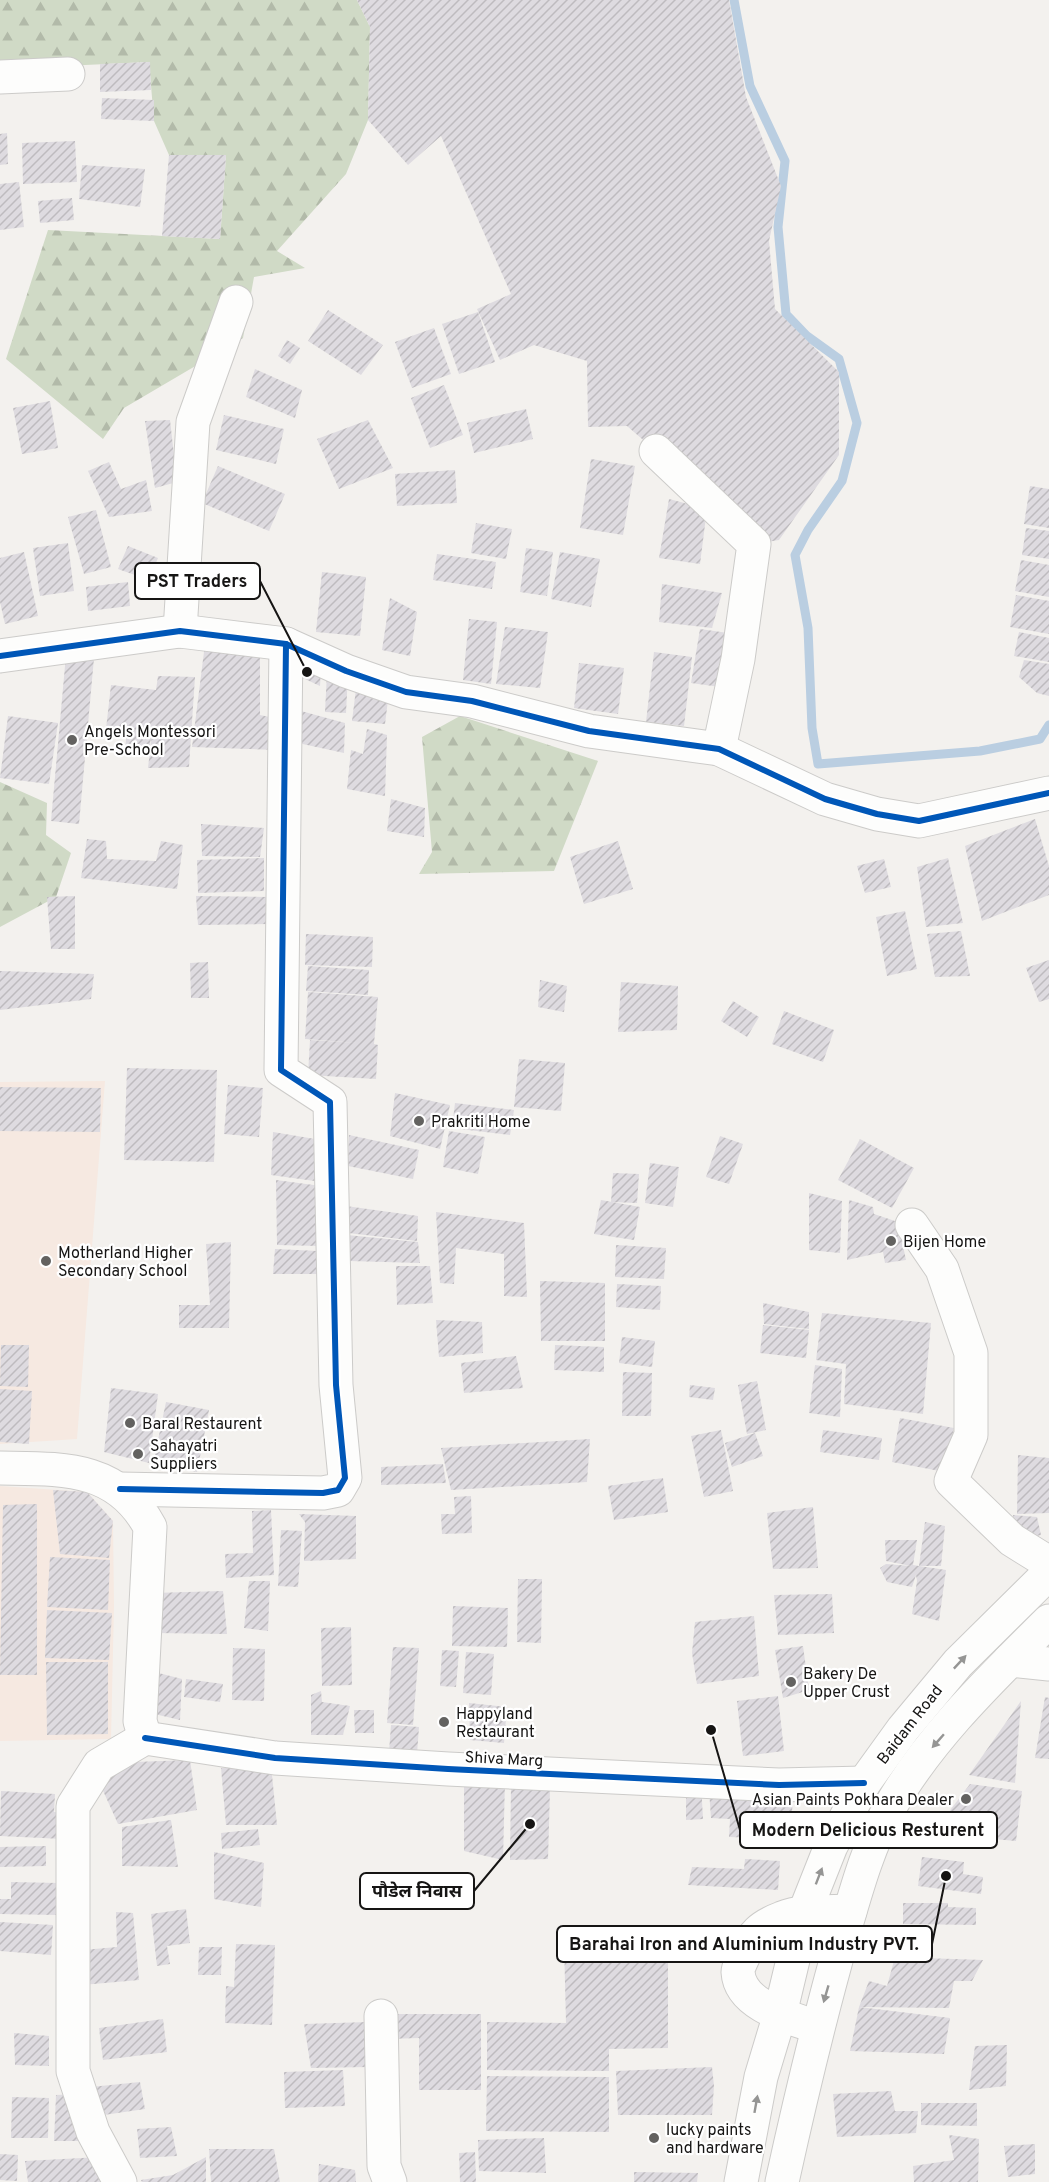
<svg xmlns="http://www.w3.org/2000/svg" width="1049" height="2182" font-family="Overpass,'Noto Sans Devanagari',sans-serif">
	<defs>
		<pattern id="forest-firs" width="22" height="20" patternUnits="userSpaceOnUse" patternTransform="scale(1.5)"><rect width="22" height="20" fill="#d0dac6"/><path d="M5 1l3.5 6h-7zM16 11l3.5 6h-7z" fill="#b2baa9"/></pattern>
		<pattern id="building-hatch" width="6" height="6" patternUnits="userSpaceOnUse" patternTransform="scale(1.5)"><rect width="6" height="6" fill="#dedbe0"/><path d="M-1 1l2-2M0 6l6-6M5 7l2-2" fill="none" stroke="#bebbbf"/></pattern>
	</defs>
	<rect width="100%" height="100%" fill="#f3f1ee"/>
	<!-- education -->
	<g fill="#f6e9e1">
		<path d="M105,1081L77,1439L0,1444V1082Z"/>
		<path d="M0,1486L87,1492L113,1521L114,1606L111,1739L0,1741Z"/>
	</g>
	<!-- forest -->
	<g fill="url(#forest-firs)">
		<path d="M0,0H357L370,27L368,120L346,174L277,251L305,268L254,277L243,338L124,408L103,439L6,359L48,230L220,239L226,156L169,155L154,121L149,62L0,69Z"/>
		<path d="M460,716L598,761L554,871L419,874L432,852L422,737Z"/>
		<path d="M0,782L47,803L46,835L71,853L56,897L0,927Z"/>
	</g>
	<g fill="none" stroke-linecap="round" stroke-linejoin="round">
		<!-- stream -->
		<path stroke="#bacee1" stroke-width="9" d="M734,0L750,86L785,161L778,227L786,314L807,336L839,359L857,423L842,481L808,530L795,555L808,628L812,728L818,764L980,751L1040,739L1049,725"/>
	</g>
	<!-- building -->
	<g fill="url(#building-hatch)">
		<path d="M357,0H729L746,97L781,186L769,241L775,309L839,372V455L779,540L754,544L656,451L627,426L588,427L587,361L534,345L500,360L477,309L511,294L441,136L408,165L368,120L370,27Z"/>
		<path d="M150,62L151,90L100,92V64Z"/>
		<path d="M102,98L154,100V121L101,119Z"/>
		<path d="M7,133L8,164L0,165V134Z"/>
		<path d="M75,141L77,182L23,184L22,143Z"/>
		<path d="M169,155H226L220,239L162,236Z"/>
		<path d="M82,165L145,169L140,207L79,199Z"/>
		<path d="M19,182L24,227L0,230V184Z"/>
		<path d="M72,198L74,220L40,223L38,201Z"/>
		<path d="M328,310L383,345L361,375L308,341Z"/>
		<path d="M478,312L495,362L459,374L442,324Z"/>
		<path d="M434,328L451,374L412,388L395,342Z"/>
		<path d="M287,340L300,348L290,364L278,356Z"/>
		<path d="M255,369L302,390L295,418L246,397Z"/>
		<path d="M444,385L463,435L430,448L411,398Z"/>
		<path d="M50,401L58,448L22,454L13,408Z"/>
		<path d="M526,409L533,439L474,453L467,423Z"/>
		<path d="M224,415L284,429L276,464L216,450Z"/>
		<path d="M170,420L177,482L155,488L145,421Z"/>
		<path d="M368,420L393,468L339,489L317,439Z"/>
		<path d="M591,459L635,466L623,535L580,528Z"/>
		<path d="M109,462L121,489L146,480L152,511L109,517L88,471Z"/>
		<path d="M218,466L285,494L269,531L202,503Z"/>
		<path d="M455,470L457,503L397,506L395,474Z"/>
		<path d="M1030,486L1049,489V528L1024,524Z"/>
		<path d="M669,499L707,509L700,564L659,558Z"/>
		<path d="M96,510L111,567L84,574L68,517Z"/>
		<path d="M476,523L512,529L506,559L471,553Z"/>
		<path d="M1026,528L1049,531V559L1022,555Z"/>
		<path d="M68,543L74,591L40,596L33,548Z"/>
		<path d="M128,546L158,558L149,580L118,569Z"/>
		<path d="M526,548L553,552L547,596L520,592Z"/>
		<path d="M24,552L38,616L5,624L0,602V558Z"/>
		<path d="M560,552L600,559L591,607L551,599Z"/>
		<path d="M437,554L496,562L492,589L433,580Z"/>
		<path d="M1021,560L1049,565V597L1015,591Z"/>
		<path d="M322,572L366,577L360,636L316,632Z"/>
		<path d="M128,582L130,606L88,611L86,587Z"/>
		<path d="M662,584L722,593L712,628L659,622Z"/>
		<path d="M1016,595L1049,601V634L1010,627Z"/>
		<path d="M390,598L417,612L410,656L382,650Z"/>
		<path d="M469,619L497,622L491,684L463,680Z"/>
		<path d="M505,627L548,632L540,688L496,684Z"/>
		<path d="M700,629L728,633L720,687L691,683Z"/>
		<path d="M1019,632L1049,638V662L1014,656Z"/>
		<path d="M205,644L260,649V715L279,719L278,750L192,747Z"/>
		<path d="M654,652L692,657L684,726L646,722Z"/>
		<path d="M66,655L94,658L79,824L51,821Z"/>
		<path d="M295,657L321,671L320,686L292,673Z"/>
		<path d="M1024,660L1049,664V696L1037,693L1019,677Z"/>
		<path d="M579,663L624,668L618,714L574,708Z"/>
		<path d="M327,673L348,674L346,713L325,712Z"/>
		<path d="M158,676L195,677L189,767L148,768L153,725L149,751L125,749L127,731L106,729L111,685L156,690Z"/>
		<path d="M356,689L389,692L385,724L352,721Z"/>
		<path d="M301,711L345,723L344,753L298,743Z"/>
		<path d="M8,716L58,723L49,784L0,778Z"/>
		<path d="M367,729L387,735L385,796L347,789L351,750L363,754Z"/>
		<path d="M391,799L425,808L424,837L387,831Z"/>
		<path d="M1035,819L1049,866V895L982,921L965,846Z"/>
		<path d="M201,824L264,828L260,857L202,856Z"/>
		<path d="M87,839L106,841L107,859L156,861L161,841L183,845L177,889L81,878Z"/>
		<path d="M618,841L633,889L584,904L570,857Z"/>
		<path d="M264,858V891L198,893L197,860Z"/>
		<path d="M948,858L963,923L926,927L917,867Z"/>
		<path d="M884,859L891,887L865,893L857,866Z"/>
		<path d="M75,896V949H51L47,897Z"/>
		<path d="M196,896L268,897L267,924L198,925Z"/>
		<path d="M905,911L917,969L887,976L876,917Z"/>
		<path d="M961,931L970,976L935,977L927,934Z"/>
		<path d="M306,934L373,937L372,967L305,965Z"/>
		<path d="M1049,960V999L1039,1002L1026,968Z"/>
		<path d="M208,962L209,998H191L190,963Z"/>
		<path d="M308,966L369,970L368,995L306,991Z"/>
		<path d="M0,971L94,974L91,999L0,1010Z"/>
		<path d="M540,980L567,986L564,1012L538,1007Z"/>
		<path d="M621,982L678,986L677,1030L618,1032Z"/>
		<path d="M308,992L378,997L374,1044L378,1045L376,1079L308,1075L310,1040L358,1043L305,1039Z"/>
		<path d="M733,1001L759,1017L747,1037L721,1021Z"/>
		<path d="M784,1011L834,1030L823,1062L772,1044Z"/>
		<path d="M519,1059L565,1063L561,1111L514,1107Z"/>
		<path d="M127,1068L217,1070L214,1162L124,1160Z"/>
		<path d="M228,1085L263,1088L259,1137L224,1134Z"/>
		<path d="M0,1087L101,1088L100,1132L0,1131Z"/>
		<path d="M395,1093L450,1105L440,1149L390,1136Z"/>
		<path d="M455,1103L514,1110L510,1135L452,1128Z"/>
		<path d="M449,1131L485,1137L478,1174L443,1167Z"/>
		<path d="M273,1132L321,1140L322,1182L271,1175Z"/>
		<path d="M349,1135L419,1150L413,1179L348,1166Z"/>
		<path d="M720,1136L743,1144L729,1184L706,1177Z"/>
		<path d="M860,1139L914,1168L892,1208L838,1180Z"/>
		<path d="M650,1163L679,1167L673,1207L645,1203Z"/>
		<path d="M613,1173L639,1174L637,1203L611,1202Z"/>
		<path d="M276,1180L321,1186L319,1246L277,1245Z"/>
		<path d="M809,1193L842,1201L840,1253L809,1250Z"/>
		<path d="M601,1200L640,1207L634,1240L594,1234Z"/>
		<path d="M849,1200L873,1207L874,1214L898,1222L906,1260L885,1263L883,1252L847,1260Z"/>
		<path d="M346,1206L418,1216L417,1241L348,1233Z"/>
		<path d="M436,1212L524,1223L527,1297L504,1296V1254L456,1248L454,1284L440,1283Z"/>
		<path d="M347,1235L418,1242L420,1263L349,1261Z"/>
		<path d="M231,1242L229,1328H179V1305H210L206,1244Z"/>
		<path d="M616,1245L666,1248L664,1279L615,1277Z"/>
		<path d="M275,1249L318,1251L317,1274H273Z"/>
		<path d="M396,1266H430L433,1303L397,1305Z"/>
		<path d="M540,1281L605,1283V1341H541Z"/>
		<path d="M617,1284L661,1286L660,1310L616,1307Z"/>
		<path d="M763,1303L809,1312V1329L764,1324Z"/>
		<path d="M822,1313L931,1323L923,1414L844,1404L846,1364L816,1360Z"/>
		<path d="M436,1320L482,1322L483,1353L439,1357Z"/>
		<path d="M763,1325L809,1330L806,1358L760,1353Z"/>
		<path d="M622,1337L655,1341L652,1367L619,1363Z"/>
		<path d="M1,1345H29L28,1387L0,1386Z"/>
		<path d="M555,1345L604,1347V1372L554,1370Z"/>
		<path d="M516,1356L523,1388L464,1393L461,1363Z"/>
		<path d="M815,1365L842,1369L840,1417L809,1413Z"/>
		<path d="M623,1372L652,1373L651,1416H622Z"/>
		<path d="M757,1381L766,1430L747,1434L738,1385Z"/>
		<path d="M690,1385L715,1388L713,1400L689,1397Z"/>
		<path d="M111,1388L158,1394L149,1463L104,1452Z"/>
		<path d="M0,1389L32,1391L29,1444L0,1442Z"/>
		<path d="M166,1402L209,1410L197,1472L153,1464Z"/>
		<path d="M900,1418L954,1428L945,1472L892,1462Z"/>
		<path d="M721,1430L733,1491L704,1497L691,1436Z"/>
		<path d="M823,1430L882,1438L879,1460L820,1452Z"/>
		<path d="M755,1433L763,1456L732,1467L725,1443Z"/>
		<path d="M590,1439L587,1482L451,1490L441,1448Z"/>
		<path d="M1018,1455L1049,1458V1513L1017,1514Z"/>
		<path d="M443,1464L446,1483L381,1485V1467Z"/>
		<path d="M663,1478L668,1512L614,1520L608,1486Z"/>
		<path d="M53,1490L87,1492L113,1521L109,1558L60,1554Z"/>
		<path d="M471,1496L472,1533L442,1534L441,1514H455L454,1497Z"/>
		<path d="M37,1504V1675H0L3,1505Z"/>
		<path d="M813,1507L818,1568L773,1569L767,1513Z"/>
		<path d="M271,1510L274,1575L226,1578L225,1554L253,1553L252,1511Z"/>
		<path d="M299,1514L356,1516V1559L304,1561L305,1522Z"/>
		<path d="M1013,1515L1037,1517L1041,1535L1017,1540Z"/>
		<path d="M925,1522L945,1526L941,1566H919L946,1570L939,1621L912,1614L917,1581L916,1575L912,1587L887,1582L880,1568L886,1564L911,1566L886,1561L885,1540H917L913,1565L919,1566Z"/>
		<path d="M281,1530L302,1531L298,1587L278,1586Z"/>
		<path d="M50,1557L110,1560L108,1610L47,1607Z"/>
		<path d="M518,1579H542L541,1643L517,1642Z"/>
		<path d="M249,1581H270L268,1631L244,1628Z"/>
		<path d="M223,1591L227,1634L155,1633L153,1593Z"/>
		<path d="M832,1594L834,1633L778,1635L774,1595Z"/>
		<path d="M453,1606L508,1608L507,1647L452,1646Z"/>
		<path d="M47,1610L112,1613L109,1660L45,1658Z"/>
		<path d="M754,1616L759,1676L697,1684L692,1653L695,1622Z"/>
		<path d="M351,1627L352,1685L322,1686L321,1628Z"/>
		<path d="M803,1646L809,1690L783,1698L775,1650Z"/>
		<path d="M393,1647L419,1648L413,1725L387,1723Z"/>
		<path d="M233,1648L265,1649L264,1701L232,1700Z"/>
		<path d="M442,1650L459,1651L456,1687L440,1686Z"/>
		<path d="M466,1652L494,1654L491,1695L463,1693Z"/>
		<path d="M46,1662H108V1734L47,1735Z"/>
		<path d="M147,1670L182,1679L180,1720L146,1712Z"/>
		<path d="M186,1679L223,1684L220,1702L184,1697Z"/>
		<path d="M321,1691L322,1702L350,1706L343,1735H311V1695Z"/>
		<path d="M778,1696L784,1751L743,1756L737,1701Z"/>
		<path d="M1045,1697L1049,1698V1759L1035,1758Z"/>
		<path d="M1021,1701L1015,1783L969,1775Z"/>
		<path d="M469,1703L507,1707L504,1743L470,1740Z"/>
		<path d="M354,1710H374V1733H355Z"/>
		<path d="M391,1725L419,1727L417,1754L389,1752Z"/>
		<path d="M190,1760L197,1810L118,1824L100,1784L134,1762Z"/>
		<path d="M271,1765L277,1825H226L221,1768Z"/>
		<path d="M464,1776L505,1780L503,1860L464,1851Z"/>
		<path d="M686,1783H701L703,1819L686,1820Z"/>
		<path d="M970,1784L1022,1791L1016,1841L937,1834L951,1809Z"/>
		<path d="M511,1785L550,1790L548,1859L510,1860Z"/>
		<path d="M709,1790L793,1798L790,1839L729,1837L730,1819L711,1818Z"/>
		<path d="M1,1791L55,1794L54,1812L64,1813L63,1839L0,1836Z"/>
		<path d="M171,1820L178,1867L122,1866V1827Z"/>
		<path d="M258,1829L260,1845L222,1849L221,1833Z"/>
		<path d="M46,1846V1866L0,1867V1847Z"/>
		<path d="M214,1852L264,1863L261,1907L214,1899Z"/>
		<path d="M922,1857L964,1862L963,1874L983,1877L981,1894L918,1886Z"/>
		<path d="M745,1859L780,1861L778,1890L688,1885L692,1867L744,1869Z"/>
		<path d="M11,1882L58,1883L57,1915L0,1914V1899H11Z"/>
		<path d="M903,1903H948V1907L976,1908V1925L903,1924Z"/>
		<path d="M186,1909L190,1943L167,1946L170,1964L157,1966L151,1914Z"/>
		<path d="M116,1912L133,1913L139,1980L82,1985L83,1950L117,1947Z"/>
		<path d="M0,1922L53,1925L51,1955L0,1951Z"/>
		<path d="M668,1932V2048L609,2049V2071L487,2070V2022L566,2023L564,1942Z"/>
		<path d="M236,1944L275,1945L272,2025L225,2023L226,1986L234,1987Z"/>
		<path d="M199,1947H222L221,1975H198Z"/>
		<path d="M895,1957L983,1960L972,1981H954L949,2008L859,2007L869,1981L887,1986Z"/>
		<path d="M859,2007L950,2018L944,2054L850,2051Z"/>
		<path d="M388,2014H481V2090H419V2038L388,2039Z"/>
		<path d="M163,2019L167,2052L103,2060L99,2028Z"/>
		<path d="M368,2022L369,2067L311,2068L304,2024Z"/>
		<path d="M14,2033L49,2036V2066L15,2065Z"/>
		<path d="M1007,2045L1006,2086L969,2090L975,2046Z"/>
		<path d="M712,2067L714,2086L712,2115H618L616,2071Z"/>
		<path d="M343,2070L345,2106L285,2108L284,2072Z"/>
		<path d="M487,2076L609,2077V2132L486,2131Z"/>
		<path d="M140,2082L145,2109L97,2116L91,2087Z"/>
		<path d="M891,2091L895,2111H918L916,2133L837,2137L833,2094Z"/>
		<path d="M77,2094L80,2141H54L56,2095Z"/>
		<path d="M12,2097L49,2098L48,2138H11Z"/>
		<path d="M921,2103H977V2126L921,2125Z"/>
		<path d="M171,2127L177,2156L140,2158L137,2129Z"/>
		<path d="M949,2135L979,2139L978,2182H914L913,2166L954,2160Z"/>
		<path d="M544,2138L546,2173L479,2171L478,2140Z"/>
		<path d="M1035,2144V2174L1008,2177L1004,2146Z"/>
		<path d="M209,2149H274L280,2182H211Z"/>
		<path d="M475,2152L476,2182H460L459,2153Z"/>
		<path d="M0,2154L18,2155L17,2181L0,2180Z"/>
		<path d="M101,2157L103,2182H28L25,2161Z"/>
		<path d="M206,2157V2182H142L141,2180L173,2175Z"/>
		<path d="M319,2164L355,2170L356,2182H318Z"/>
		<path d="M634,2172L698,2173L697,2182H634Z"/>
	</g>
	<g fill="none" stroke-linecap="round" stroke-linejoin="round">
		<!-- minor casing -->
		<g stroke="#cccbc9" stroke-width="35">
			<g id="minor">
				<path d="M0,77L68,74"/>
				<path d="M656,451L754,544L738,659L719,749"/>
				<path d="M180,631L193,422L236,302"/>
				<path d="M0,656L180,631L286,644L346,671L406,692L472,701L589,731L719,749L825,799L877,814L919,821L1049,793"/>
				<path d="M912,1225L942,1269L971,1353V1435L951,1481L1012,1540L1049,1563"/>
				<path d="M0,1468C61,1469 117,1465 150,1527L140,1721L145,1738"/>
				<path d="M120,1489L323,1493L338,1490L345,1478L336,1385L330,1102L281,1070L286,644"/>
				<path d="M1010,1660L1049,1664"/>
				<path d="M145,1738L275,1758L448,1769L779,1785L864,1783"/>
				<path d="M381,2016L384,2166L390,2182"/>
				<path d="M817,2027C791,2018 740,2006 738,1972C738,1967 742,1960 744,1955C752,1934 761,1926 782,1918C801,1910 829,1912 850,1911"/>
				<path d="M120,2182L93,2132L73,2071V1806L99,1765L145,1738"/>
			</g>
		</g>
		<!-- major casing -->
		<g stroke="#cccbc9" stroke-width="35">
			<g id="major">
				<path d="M741,2182L761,2077L780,2014L804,1914L831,1846L864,1783L903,1729L958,1663L1049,1573"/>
				<path d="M782,2182C800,2100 819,2020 842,1939C855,1895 867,1848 890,1807C930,1737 992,1678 1049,1621"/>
			</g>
		</g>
		<!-- minor -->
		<use href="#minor" stroke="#fdfdfc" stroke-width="33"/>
		<!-- major -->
		<use href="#major" stroke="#fdfdfc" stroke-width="33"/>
		<!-- cycleway casing -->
		<g stroke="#fff" stroke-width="10">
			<g id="cycleway">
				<path d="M0,656L180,631L286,644L346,671L406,692L472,701L589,731L719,749L825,799L877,814L919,821L1049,793"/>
				<path d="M120,1489L323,1493L338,1490L345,1478L336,1385L330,1102L281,1070L286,644"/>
				<path d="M145,1738L275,1758L448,1769L779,1785L864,1783"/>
			</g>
		</g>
		<!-- cycleway -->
		<use href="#cycleway" stroke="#0057b8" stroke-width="6"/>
	</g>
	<!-- one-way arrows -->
	<defs><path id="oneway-solid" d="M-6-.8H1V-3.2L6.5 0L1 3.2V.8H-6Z" transform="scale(1.5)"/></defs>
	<g fill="#959594">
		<use href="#oneway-solid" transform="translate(960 1662) rotate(-47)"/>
		<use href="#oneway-solid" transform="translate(938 1741) rotate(131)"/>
		<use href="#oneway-solid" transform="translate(819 1876) rotate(-69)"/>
		<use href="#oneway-solid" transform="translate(826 1994) rotate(106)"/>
		<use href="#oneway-solid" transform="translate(756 2104) rotate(-80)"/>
	</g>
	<!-- markers -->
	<g fill="#636260" stroke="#fff" stroke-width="2">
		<circle cx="72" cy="740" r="6"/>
		<circle cx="419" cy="1121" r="6"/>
		<circle cx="891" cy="1241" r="6"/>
		<circle cx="46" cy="1261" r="6"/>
		<circle cx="130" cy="1423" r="6"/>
		<circle cx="138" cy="1454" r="6"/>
		<circle cx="791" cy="1682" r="6"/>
		<circle cx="444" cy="1722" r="6"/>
		<circle cx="966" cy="1799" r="6"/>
		<circle cx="654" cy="2138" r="6"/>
	</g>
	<g text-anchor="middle" stroke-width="4.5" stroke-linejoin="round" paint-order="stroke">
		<!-- poi labels -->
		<g font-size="16" fill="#161514" stroke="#fff" text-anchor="start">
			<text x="84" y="737">Angels Montessori<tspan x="84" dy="18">Pre-School</tspan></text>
			<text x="431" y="1127">Prakriti Home</text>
			<text x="903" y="1247">Bijen Home</text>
			<text x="58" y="1258">Motherland Higher<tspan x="58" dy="18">Secondary School</tspan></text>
			<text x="142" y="1429">Baral Restaurent</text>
			<text x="150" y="1451">Sahayatri<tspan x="150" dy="18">Suppliers</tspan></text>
			<text x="803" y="1679">Bakery De<tspan x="803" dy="18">Upper Crust</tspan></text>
			<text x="456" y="1719">Happyland<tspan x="456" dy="18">Restaurant</tspan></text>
			<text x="954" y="1805" text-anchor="end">Asian Paints Pokhara Dealer</text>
			<text x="666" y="2135">lucky paints<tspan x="666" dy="18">and hardware</tspan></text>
		</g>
		<!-- street labels -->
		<g font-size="16" fill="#161514" stroke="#fff">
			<text transform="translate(909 1724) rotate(-52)" y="6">Baidam Road</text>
			<text transform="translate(504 1758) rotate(3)" y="6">Shiva Marg</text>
		</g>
	</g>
	<!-- callouts -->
	<path fill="none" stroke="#161514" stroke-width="2" d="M307 672L260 581M711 1730L740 1830M530 1824L474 1891M946 1876L932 1944"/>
	<g fill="#161514" stroke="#fff" stroke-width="2">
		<circle cx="307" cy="672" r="6"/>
		<circle cx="711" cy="1730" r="6"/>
		<circle cx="530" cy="1824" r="6"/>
		<circle cx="946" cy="1876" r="6"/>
	</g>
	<g fill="#fff" stroke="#161514" stroke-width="2">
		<rect x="135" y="563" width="125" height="36" rx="6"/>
		<rect x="740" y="1812" width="257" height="36" rx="6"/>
		<rect x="360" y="1873" width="114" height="36" rx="6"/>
		<rect x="557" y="1926" width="375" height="36" rx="6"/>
	</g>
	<g font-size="18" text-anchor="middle" font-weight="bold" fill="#161514">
		<text x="197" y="587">PST Traders</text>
		<text x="868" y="1836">Modern Delicious Resturent</text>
		<text x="417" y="1897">पौडेल निवास</text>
		<text x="744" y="1950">Barahai Iron and Aluminium Industry PVT.</text>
	</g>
</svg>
